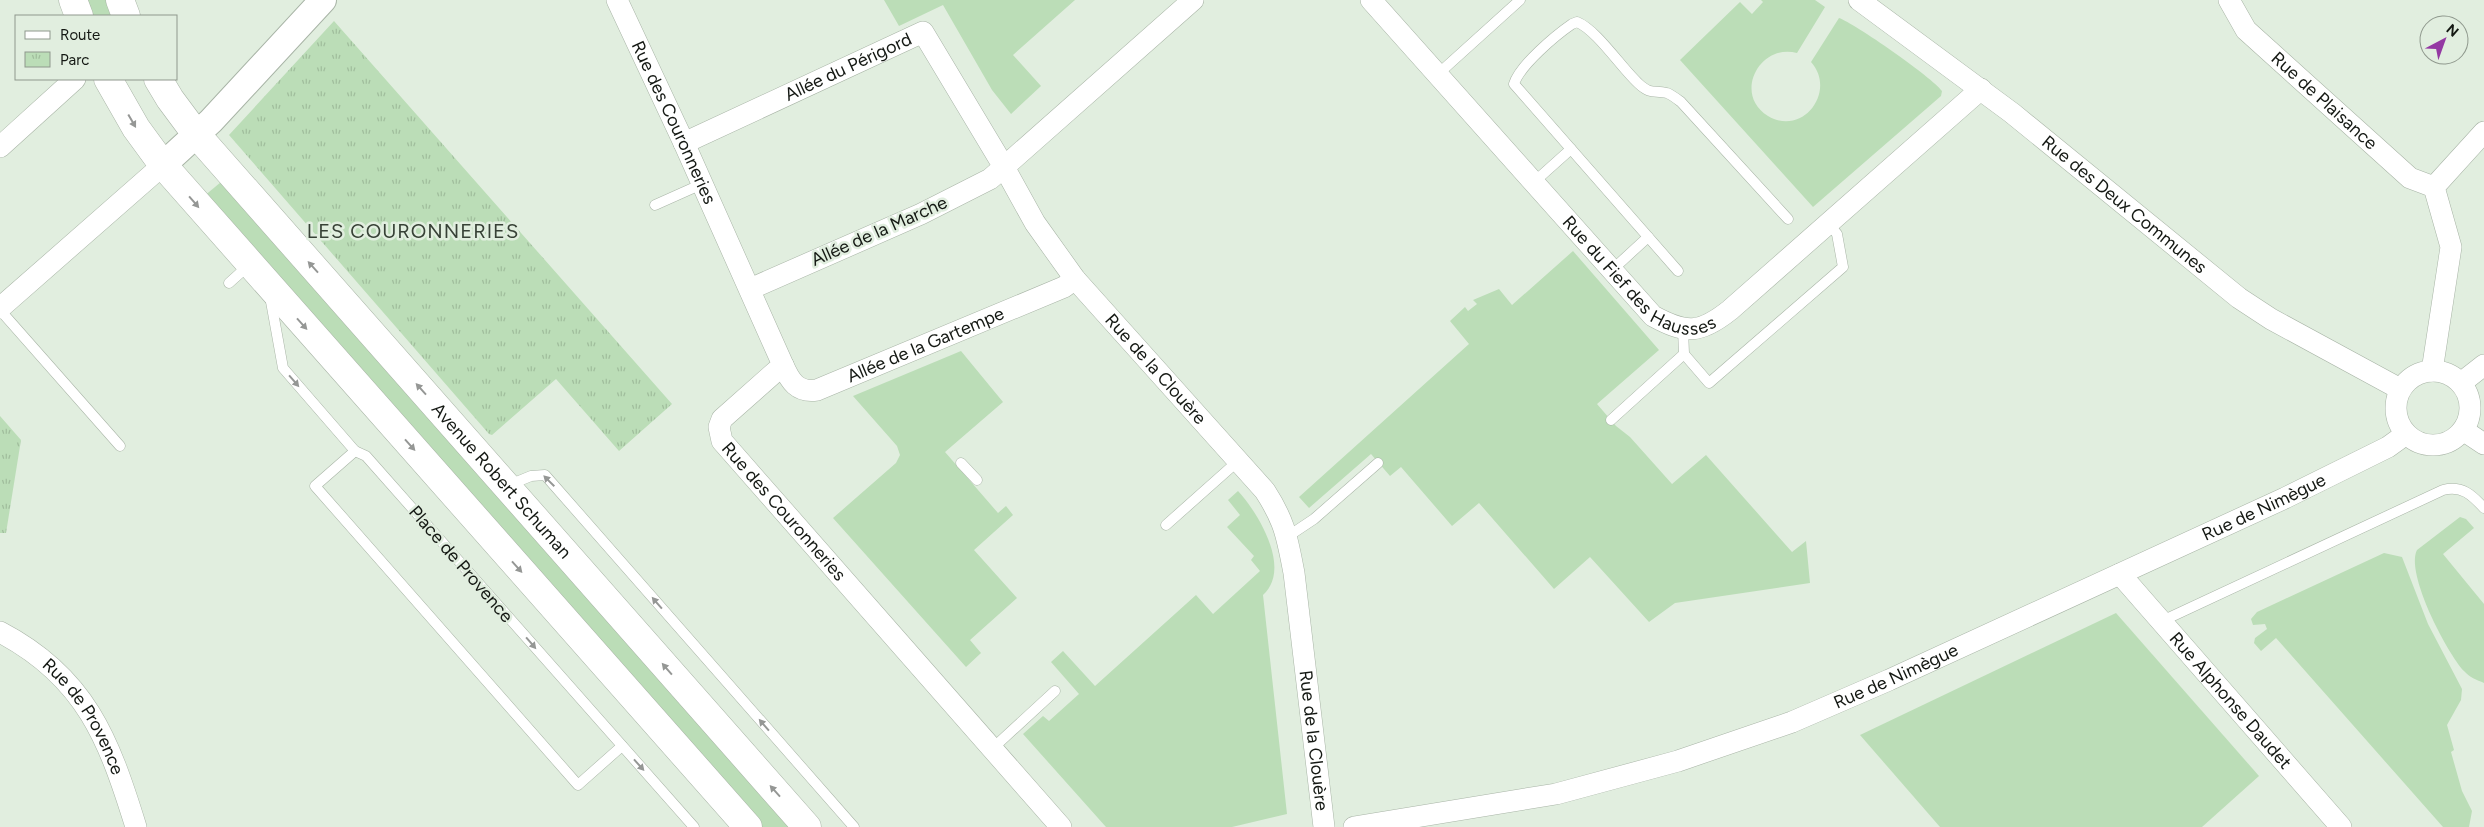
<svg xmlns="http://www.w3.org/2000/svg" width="2484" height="827" font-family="Figtree,sans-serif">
	<defs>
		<pattern id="park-tufts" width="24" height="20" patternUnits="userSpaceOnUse" patternTransform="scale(1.25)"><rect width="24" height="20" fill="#bbddb7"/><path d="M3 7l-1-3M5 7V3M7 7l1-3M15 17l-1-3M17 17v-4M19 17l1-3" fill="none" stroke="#a0bd9c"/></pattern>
	</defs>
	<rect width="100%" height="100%" fill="#e1eedf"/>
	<!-- green -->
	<g fill="#bbddb7">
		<path d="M84,0H110L112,16H90Z"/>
		<path d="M884,0H1075L1013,55L1041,86L1011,114L992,90L943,5L899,26Z"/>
		<path d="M1761,0H1815L1825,7L1797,53C1759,43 1733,95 1768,116C1803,137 1837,91 1811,62L1839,18C1854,23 1933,78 1942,91L1941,96L1813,207L1680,60L1740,2L1752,14L1763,2Z"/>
		<path d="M221,182L793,827H760L203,197Z"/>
		<path d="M1573,251L1659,350L1597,404L1616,426L1630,437L1672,484L1706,455L1792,552L1806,541L1810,583L1675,603L1649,622L1590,557L1554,589L1479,503L1452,526L1401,467L1390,476L1371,454L1309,508L1299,497L1469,344L1450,321L1465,307L1468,311L1477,304L1473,300L1499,289L1512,305Z"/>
		<path d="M961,351L1003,402L945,452L998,513L1006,506L1013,515L974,550L1017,598L970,640L981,653L966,667L833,518L896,463L900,455L897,446L853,396Z"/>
		<path d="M1238,491C1259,514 1292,569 1263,595L1287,814L1232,827H1106L1023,734L1043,716L1049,721L1079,694L1051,662L1063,651L1095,686L1196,595L1213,614L1260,571L1251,560L1254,556L1227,527L1240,515L1228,500Z"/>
		<path d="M2460,517L2466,519L2474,528L2443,554L2484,604V683C2477,680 2469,677 2464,671C2447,653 2405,573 2417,550Z"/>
		<path d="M2384,553L2402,557L2428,624L2462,689L2461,700L2447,725L2454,750L2451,752L2462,791L2472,811L2469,827H2443L2276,638L2261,651L2254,643L2255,638L2267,629L2265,624L2253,625L2251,619L2257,612Z"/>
		<path d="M2116,613L2259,776L2202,827H1940L1860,735Z"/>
	</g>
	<!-- park -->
	<g fill="url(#park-tufts)">
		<path d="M334,21L672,404L619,451L556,379L492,435L489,434L229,135Z"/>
		<path d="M0,416L21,440L6,533H0Z"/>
	</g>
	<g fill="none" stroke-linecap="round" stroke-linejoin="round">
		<!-- service casing -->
		<g stroke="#a8b4a6" stroke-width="11">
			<g id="service">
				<path d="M1437,75L1520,0"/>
				<path d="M1533,183L1571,149"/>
				<path d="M655,205L702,184"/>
				<path d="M1611,271L1648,237"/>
				<path d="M1678,271L1514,84C1520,65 1556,35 1572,24L1577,22C1597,30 1622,69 1639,84C1651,95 1654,90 1667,93C1672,95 1677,99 1681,102L1788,219"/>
				<path d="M229,283L249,265"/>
				<path d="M270,296L283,368L355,451L366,456L694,827"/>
				<path d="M0,310L120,446"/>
				<path d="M1684,354L1709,383L1843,267L1837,234L1829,224"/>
				<path d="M1611,420L1684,354L1683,329"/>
				<path d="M355,451L315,486L578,785L622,746"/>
				<path d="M961,463L977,480"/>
				<path d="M509,485L531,476L545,475L854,827"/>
				<path d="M1166,525L1238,461"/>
				<path d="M1287,537L1314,519L1378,463"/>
				<path d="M2162,621L2443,490C2462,485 2472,495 2484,508"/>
				<path d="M992,749L1055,691"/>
			</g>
		</g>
		<!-- minor casing -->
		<g stroke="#a8b4a6" stroke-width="22">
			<g id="minor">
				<path id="s1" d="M617,0L684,143L783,365L722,419L719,427L722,441L1061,827"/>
				<path id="s2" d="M1193,0L1004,167L1035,223L1075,279L1265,491C1285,522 1287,537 1294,573L1324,827"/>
				<path id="s3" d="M1371,0L1653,316C1686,334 1700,334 1730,310L1981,89"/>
				<path id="s4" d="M1859,0L2012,113L2239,298L2271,319L2400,389"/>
				<path id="s5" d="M2229,0L2246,30L2410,178L2434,187"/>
				<path id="s6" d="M684,143L923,32L1004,167L990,179L921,214L750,289"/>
				<path d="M0,147L75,79"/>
				<path d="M0,308L163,165"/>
				<path id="s7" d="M783,365C790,381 797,393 817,390L1064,287L1075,279"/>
				<circle cx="2433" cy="408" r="37"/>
				<path d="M2432,371L2451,247L2434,187L2484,132"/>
				<path d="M2461,383L2484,365"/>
				<path d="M2463,430L2484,444"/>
				<path id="s8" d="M2120,574L2341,827"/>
				<path id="s9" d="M0,632C86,677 109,740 136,827"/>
				<path id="s10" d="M1354,827L1556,794L1678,761L1792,722L1889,680L2285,498L2388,447L2406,434"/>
			</g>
		</g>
		<!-- tertiary casing -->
		<g stroke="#a8b4a6" stroke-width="28">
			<path id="tertiary" d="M163,165L211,121L323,0"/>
		</g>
		<!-- secondary casing -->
		<g stroke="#a8b4a6" stroke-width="29">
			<g id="secondary">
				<path d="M73,0L79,16"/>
				<path d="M120,0L126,16"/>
				<path d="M108,79L136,128L163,165L748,827"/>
				<path id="s11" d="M158,79L170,99L196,134L807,827"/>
			</g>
		</g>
		<!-- service -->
		<use href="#service" stroke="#fff" stroke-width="10"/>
		<!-- minor -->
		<use href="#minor" stroke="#fff" stroke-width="21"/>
		<!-- tertiary -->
		<use href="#tertiary" stroke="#fff" stroke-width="26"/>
		<!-- secondary -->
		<use href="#secondary" stroke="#fff" stroke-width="28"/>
	</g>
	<!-- one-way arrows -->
	<defs><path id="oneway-solid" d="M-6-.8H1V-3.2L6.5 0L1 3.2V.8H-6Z" transform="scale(1.25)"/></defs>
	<g fill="#959795">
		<use href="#oneway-solid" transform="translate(132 121) rotate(60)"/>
		<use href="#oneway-solid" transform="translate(194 202) rotate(49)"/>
		<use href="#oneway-solid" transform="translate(313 267) rotate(-132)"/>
		<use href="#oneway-solid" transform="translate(302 324) rotate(48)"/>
		<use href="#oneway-solid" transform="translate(294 381) rotate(49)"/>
		<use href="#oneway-solid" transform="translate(421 389) rotate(-132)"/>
		<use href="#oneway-solid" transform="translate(410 445) rotate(48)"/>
		<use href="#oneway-solid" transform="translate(549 481) rotate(-135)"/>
		<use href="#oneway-solid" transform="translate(517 567) rotate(48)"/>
		<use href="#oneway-solid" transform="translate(657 603) rotate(-131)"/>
		<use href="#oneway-solid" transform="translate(531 643) rotate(49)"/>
		<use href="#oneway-solid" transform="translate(667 669) rotate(-131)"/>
		<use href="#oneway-solid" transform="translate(764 725) rotate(-131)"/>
		<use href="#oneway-solid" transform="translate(639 765) rotate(48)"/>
		<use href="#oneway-solid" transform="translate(775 791) rotate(-132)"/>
	</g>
	<g text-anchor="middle" stroke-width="5" stroke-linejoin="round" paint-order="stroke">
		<!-- street labels -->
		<g font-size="18" fill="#141813" stroke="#e1eedf">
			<text dy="6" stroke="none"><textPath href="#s6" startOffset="181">Allée du Périgord</textPath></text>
			<text dy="6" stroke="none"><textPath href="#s5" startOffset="140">Rue de Plaisance</textPath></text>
			<text dy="6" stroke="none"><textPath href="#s1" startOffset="135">Rue des Couronneries</textPath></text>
			<text dy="6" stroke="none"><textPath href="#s4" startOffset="335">Rue des Deux Communes</textPath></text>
			<text transform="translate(879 231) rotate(-24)" y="6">Allée de la Marche</text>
			<text dy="6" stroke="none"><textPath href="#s3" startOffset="391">Rue du Fief des Hausses</textPath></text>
			<text dy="6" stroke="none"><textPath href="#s7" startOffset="164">Allée de la Gartempe</textPath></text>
			<text dy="6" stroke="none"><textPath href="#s2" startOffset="506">Rue de la Clouère</textPath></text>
			<text dy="6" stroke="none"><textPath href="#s11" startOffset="529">Avenue Robert Schuman</textPath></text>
			<text dy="6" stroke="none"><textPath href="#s10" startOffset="970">Rue de Nimègue</textPath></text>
			<text dy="6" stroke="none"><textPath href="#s1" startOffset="599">Rue des Couronneries</textPath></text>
			<text transform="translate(461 564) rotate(49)" y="6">Place de Provence</text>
			<text dy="6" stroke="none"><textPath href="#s10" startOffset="565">Rue de Nimègue</textPath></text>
			<text dy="6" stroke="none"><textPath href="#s8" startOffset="168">Rue Alphonse Daudet</textPath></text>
			<text dy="6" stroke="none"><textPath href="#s9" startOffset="122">Rue de Provence</textPath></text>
			<text dy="6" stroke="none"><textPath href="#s2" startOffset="926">Rue de la Clouère</textPath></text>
		</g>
		<!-- quarter labels -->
		<g font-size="20" letter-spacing="1" fill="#374136" stroke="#e1eedf">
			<text x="413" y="238">LES COURONNERIES</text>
		</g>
	</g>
	<!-- legend -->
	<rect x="15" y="15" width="162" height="65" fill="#e1eedf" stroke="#8f988d"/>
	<rect x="25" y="31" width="25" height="8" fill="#ffffff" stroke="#8f988d"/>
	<text x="60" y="40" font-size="15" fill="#141813">Route</text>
	<rect x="25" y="52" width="25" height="15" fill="url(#park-tufts)" stroke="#8f988d"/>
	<text x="60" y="65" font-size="15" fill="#141813">Parc</text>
	<!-- north arrow -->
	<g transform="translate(2444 40) rotate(41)"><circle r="24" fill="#e1eedf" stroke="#8f988d"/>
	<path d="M0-4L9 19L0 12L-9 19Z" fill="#9439a3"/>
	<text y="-8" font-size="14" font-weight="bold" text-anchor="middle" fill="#141813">N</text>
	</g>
</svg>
